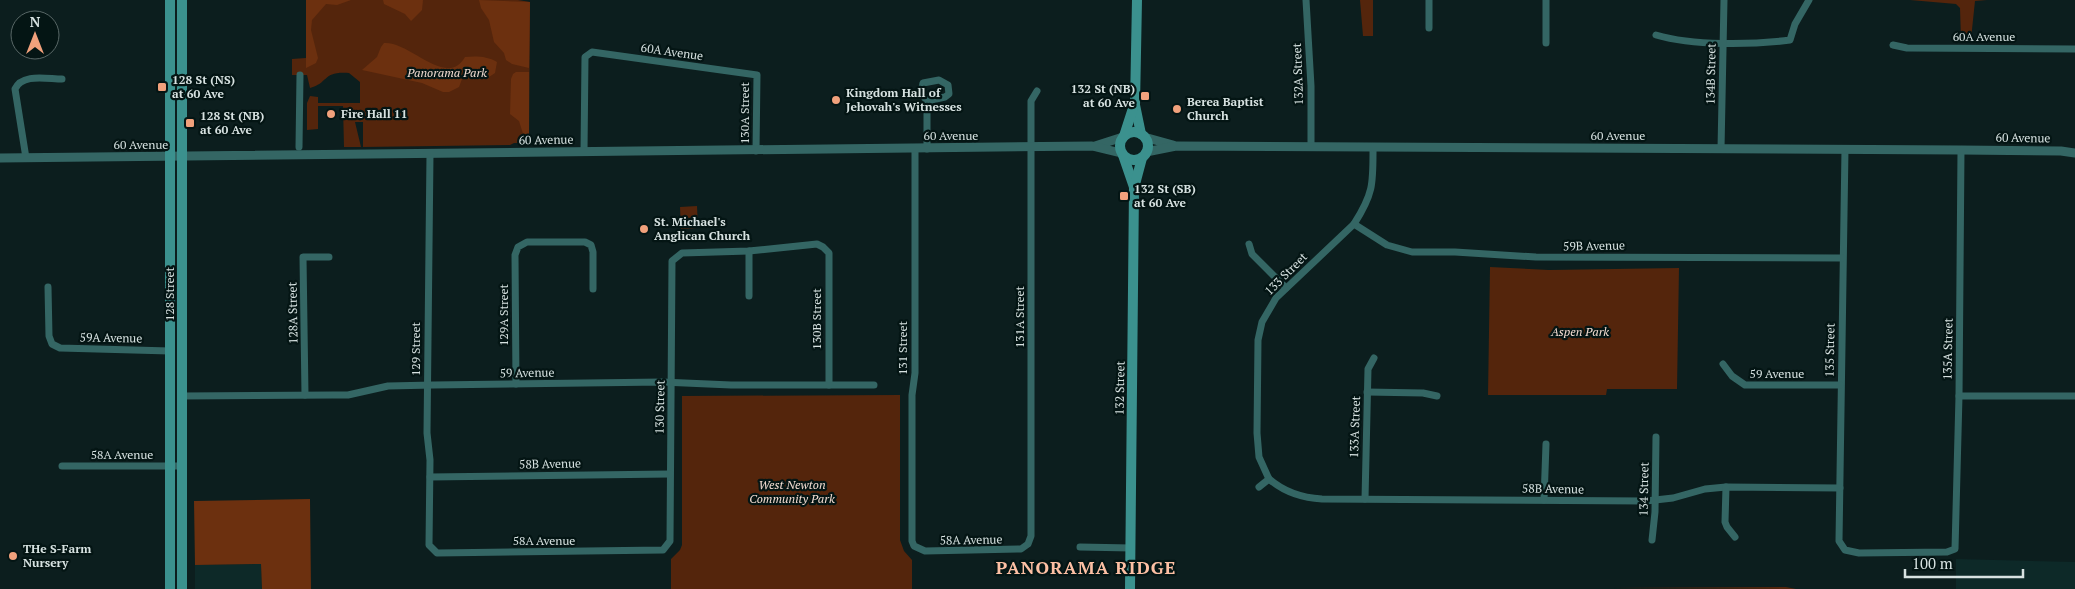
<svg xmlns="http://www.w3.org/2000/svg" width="2075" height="589" font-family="'PT Serif',serif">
	<rect width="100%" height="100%" fill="#0c1e1e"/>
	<!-- built -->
	<g fill="#0d2928">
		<path d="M1956,559L2075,562V589H1956Z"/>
		<path d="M261,564L262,589H195V565Z"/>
	</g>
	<!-- green -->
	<g fill="#54250c">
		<path d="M306,0H518L530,2L529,143H514L510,145L363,147V122H355L361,147H344L343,106H318V129L307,130V103L310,96L318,97V103H360V82L349,73C322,71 329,83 310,88L307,75H292V59L306,58Z"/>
		<path d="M1360,0H1373V36H1363Z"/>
		<path d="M1910,0H1987L1975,1L1971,39H1961L1960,8L1956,4Z"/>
		<path d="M697,206L698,228L681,229L680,207Z"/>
		<path d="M1490,267L1549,270L1679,268L1677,389H1607L1606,395H1488Z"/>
		<path d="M900,395V540L904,551L912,560V589H671V559L680,550L682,545V396Z"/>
		<path d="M1786,587L1796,589L1613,588Z"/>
	</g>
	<!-- forest -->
	<g fill="#6c300f">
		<path d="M306,0H351L337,5L326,4L312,20L311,30L318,58L316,63L306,68Z"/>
		<path d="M383,0H423L422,10L411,21L405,14L384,4Z"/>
		<path d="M479,0L530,2L529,68L512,64L506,60L504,53L494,42L489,20L481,8Z"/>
		<path d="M384,43C410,41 447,89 465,57C476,56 487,56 497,62L495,73L489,77L462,79L459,87L449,92H443L422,83L362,70L377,57L381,47Z"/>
		<path d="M516,72H529V140H525L519,121L510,114L511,79L513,74Z"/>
		<path d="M310,499L311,589H262L261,564L195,565L194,501Z"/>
	</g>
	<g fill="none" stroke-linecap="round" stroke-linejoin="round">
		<!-- minor -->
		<g stroke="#346664" stroke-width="7">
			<path d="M1306,0L1311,86V147"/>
			<path d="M1429,28V0"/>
			<path d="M1656,35C1693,46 1751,45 1790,40L1795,24L1809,0"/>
			<path d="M1546,43V0"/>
			<path d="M1893,45L1907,48L2075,49"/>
			<path d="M927,101L945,97L949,94L948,85L939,80L923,83L921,93L927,101V149"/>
			<path d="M299,147L300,75"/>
			<path d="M915,149V373L912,395V541L914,546L925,551L1021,549L1028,544L1031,536V101L1037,91"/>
			<path d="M1721,149L1724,0"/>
			<path d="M1845,149L1839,541L1845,550L1859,553L1947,552L1955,549L1959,396L1961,150"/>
			<path d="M584,152L585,57L592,52L757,75L756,151"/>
			<path d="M430,154L427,433L430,460L429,545L437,553L663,550L670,541L672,261L682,253L749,251L817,244L823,247L829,253V385"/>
			<path d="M26,158L15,89C22,73 47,79 62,79"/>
			<path d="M1354,224L1387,245L1412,252H1455L1536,257L1842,258"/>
			<path d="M1249,244L1252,254L1286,288"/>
			<path d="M749,251V296"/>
			<path d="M48,287L49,336L52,344L60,348L170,351"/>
			<path d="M1723,364L1732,376L1745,385H1840"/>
			<path d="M516,384L515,255L518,247L527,242H585L591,245L593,252V289"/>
			<path d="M1367,392L1423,393L1437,396"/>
			<path d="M305,395L303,257H329"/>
			<path d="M182,396L333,395H348L388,386L433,385L662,382L731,385H874"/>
			<path d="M1959,396H2075"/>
			<path d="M62,466H183"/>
			<path d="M430,477L670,474"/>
			<path d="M1269,479C1284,492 1302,498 1322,499L1646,501L1673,498L1705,489L1726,487L1840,488"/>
			<path d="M1259,487L1269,479L1259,457L1257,433L1258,340L1262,322L1276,298L1354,224C1374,193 1373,183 1373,147"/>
			<path d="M1726,487L1725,522L1727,527L1735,537"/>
			<path d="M1365,499L1368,369L1374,358"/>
			<path d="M1544,500L1546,444"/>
			<path d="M1652,540L1655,512L1656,437"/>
			<path d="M1080,547L1131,548"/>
		</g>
		<!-- tertiary -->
		<g stroke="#346664" stroke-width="9">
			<path d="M1144,137L1173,145"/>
			<path d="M1095,146L1123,137"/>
			<path d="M1146,152L1176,146L1961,150L2061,151L2075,153"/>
			<path d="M0,158L1092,146L1121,153"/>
		</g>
		<!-- secondary -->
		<g stroke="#3b918e" stroke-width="10">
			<path d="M170,0V589"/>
			<path d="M182,0V589"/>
			<path d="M1137,0L1135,105L1141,134"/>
			<circle cx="1134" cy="146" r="14"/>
			<path d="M1124,136L1134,105"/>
			<path d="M1123,155L1134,187"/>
			<path d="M1130,589L1134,188L1142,158"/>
		</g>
	</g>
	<!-- markers -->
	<g fill="#f1a17c" stroke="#041514" stroke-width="2">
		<rect x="157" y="82" width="10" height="10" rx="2.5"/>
		<rect x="1140" y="91" width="10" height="10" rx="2.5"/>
		<circle cx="836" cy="100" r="5"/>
		<circle cx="1177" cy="109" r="5"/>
		<circle cx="331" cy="114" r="5"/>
		<rect x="185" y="118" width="10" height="10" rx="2.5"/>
		<rect x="1119" y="191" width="10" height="10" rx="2.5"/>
		<circle cx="644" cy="229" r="5"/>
		<circle cx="13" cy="556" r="5"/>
	</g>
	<g text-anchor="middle" stroke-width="4.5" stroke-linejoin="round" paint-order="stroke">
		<!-- street labels -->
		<g font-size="12" fill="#d7e2e1" stroke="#041514">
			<text x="1984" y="41">60A Avenue</text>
			<text transform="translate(672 52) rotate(8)" y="4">60A Avenue</text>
			<text transform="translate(1298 74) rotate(-92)" y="4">132A Street</text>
			<text transform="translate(1711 74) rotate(-89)" y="4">134B Street</text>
			<text transform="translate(745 113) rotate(-90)" y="4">130A Street</text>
			<text x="951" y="140">60 Avenue</text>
			<text x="1618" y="140">60 Avenue</text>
			<text transform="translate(2023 138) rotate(1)" y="4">60 Avenue</text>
			<text transform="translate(546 140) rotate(-1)" y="4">60 Avenue</text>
			<text x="141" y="149">60 Avenue</text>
			<text transform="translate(1594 246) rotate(-1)" y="4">59B Avenue</text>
			<text transform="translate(1286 274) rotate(-45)" y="4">133 Street</text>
			<text transform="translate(170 294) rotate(-90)" y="4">128 Street</text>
			<text transform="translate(293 313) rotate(-91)" y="4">128A Street</text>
			<text transform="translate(504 315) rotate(-90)" y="4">129A Street</text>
			<text transform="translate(1020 317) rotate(-90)" y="4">131A Street</text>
			<text transform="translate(817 319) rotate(-90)" y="4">130B Street</text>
			<text transform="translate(111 338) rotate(1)" y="4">59A Avenue</text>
			<text transform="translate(903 348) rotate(-90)" y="4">131 Street</text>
			<text transform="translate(416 349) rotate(-90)" y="4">129 Street</text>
			<text transform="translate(1948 349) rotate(-89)" y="4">135A Street</text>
			<text transform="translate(1830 350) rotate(-89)" y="4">135 Street</text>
			<text transform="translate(527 373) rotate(-1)" y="4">59 Avenue</text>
			<text x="1777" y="378">59 Avenue</text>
			<text transform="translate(1120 388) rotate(-89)" y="4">132 Street</text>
			<text transform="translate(660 407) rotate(-89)" y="4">130 Street</text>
			<text transform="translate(1355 427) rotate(-88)" y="4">133A Street</text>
			<text x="122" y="459">58A Avenue</text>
			<text transform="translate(550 464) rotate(-1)" y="4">58B Avenue</text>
			<text transform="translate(1553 489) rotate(1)" y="4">58B Avenue</text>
			<text transform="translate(1644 489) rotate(-89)" y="4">134 Street</text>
			<text transform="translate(971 540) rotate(-1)" y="4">58A Avenue</text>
			<text x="544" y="545">58A Avenue</text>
		</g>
		<!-- park labels -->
		<g font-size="12" font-style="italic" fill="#f4ddd2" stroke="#041514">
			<text x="447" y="77">Panorama Park</text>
			<text x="1580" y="336">Aspen Park</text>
			<text x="792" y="489">West Newton<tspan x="792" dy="14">Community Park</tspan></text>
		</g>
		<!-- poi labels -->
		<g font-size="12" font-weight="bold" fill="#d7e2e1" stroke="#041514" text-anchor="start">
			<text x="172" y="84">128 St (NS)<tspan x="172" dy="14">at 60 Ave</tspan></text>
			<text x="1135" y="93" text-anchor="end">132 St (NB)<tspan x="1135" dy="14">at 60 Ave</tspan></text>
			<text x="846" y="97">Kingdom Hall of<tspan x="846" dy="14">Jehovah's Witnesses</tspan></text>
			<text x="1187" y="106">Berea Baptist<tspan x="1187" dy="14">Church</tspan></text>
			<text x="341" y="118">Fire Hall 11</text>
			<text x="200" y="120">128 St (NB)<tspan x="200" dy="14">at 60 Ave</tspan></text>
			<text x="1134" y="193">132 St (SB)<tspan x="1134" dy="14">at 60 Ave</tspan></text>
			<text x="654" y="226">St. Michael's<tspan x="654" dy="14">Anglican Church</tspan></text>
			<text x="23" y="553">THe S-Farm<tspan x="23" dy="14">Nursery</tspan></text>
		</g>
		<!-- district labels -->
		<g font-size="18" font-weight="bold" letter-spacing="1" fill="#fdc0a4" stroke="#041514">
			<text x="1086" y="574">PANORAMA RIDGE</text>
		</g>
	</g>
	<!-- north arrow -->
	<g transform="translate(35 35)"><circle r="24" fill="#041514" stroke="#586766"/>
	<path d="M0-4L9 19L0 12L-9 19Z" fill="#f1a17c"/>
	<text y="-8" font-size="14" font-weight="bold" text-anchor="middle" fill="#d7e2e1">N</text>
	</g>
	<!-- scale -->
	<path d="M1905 569v8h118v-8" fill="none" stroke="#d7e2e1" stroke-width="2.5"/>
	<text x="1912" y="569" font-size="15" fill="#d7e2e1" stroke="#041514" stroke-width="4" paint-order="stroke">100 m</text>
</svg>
